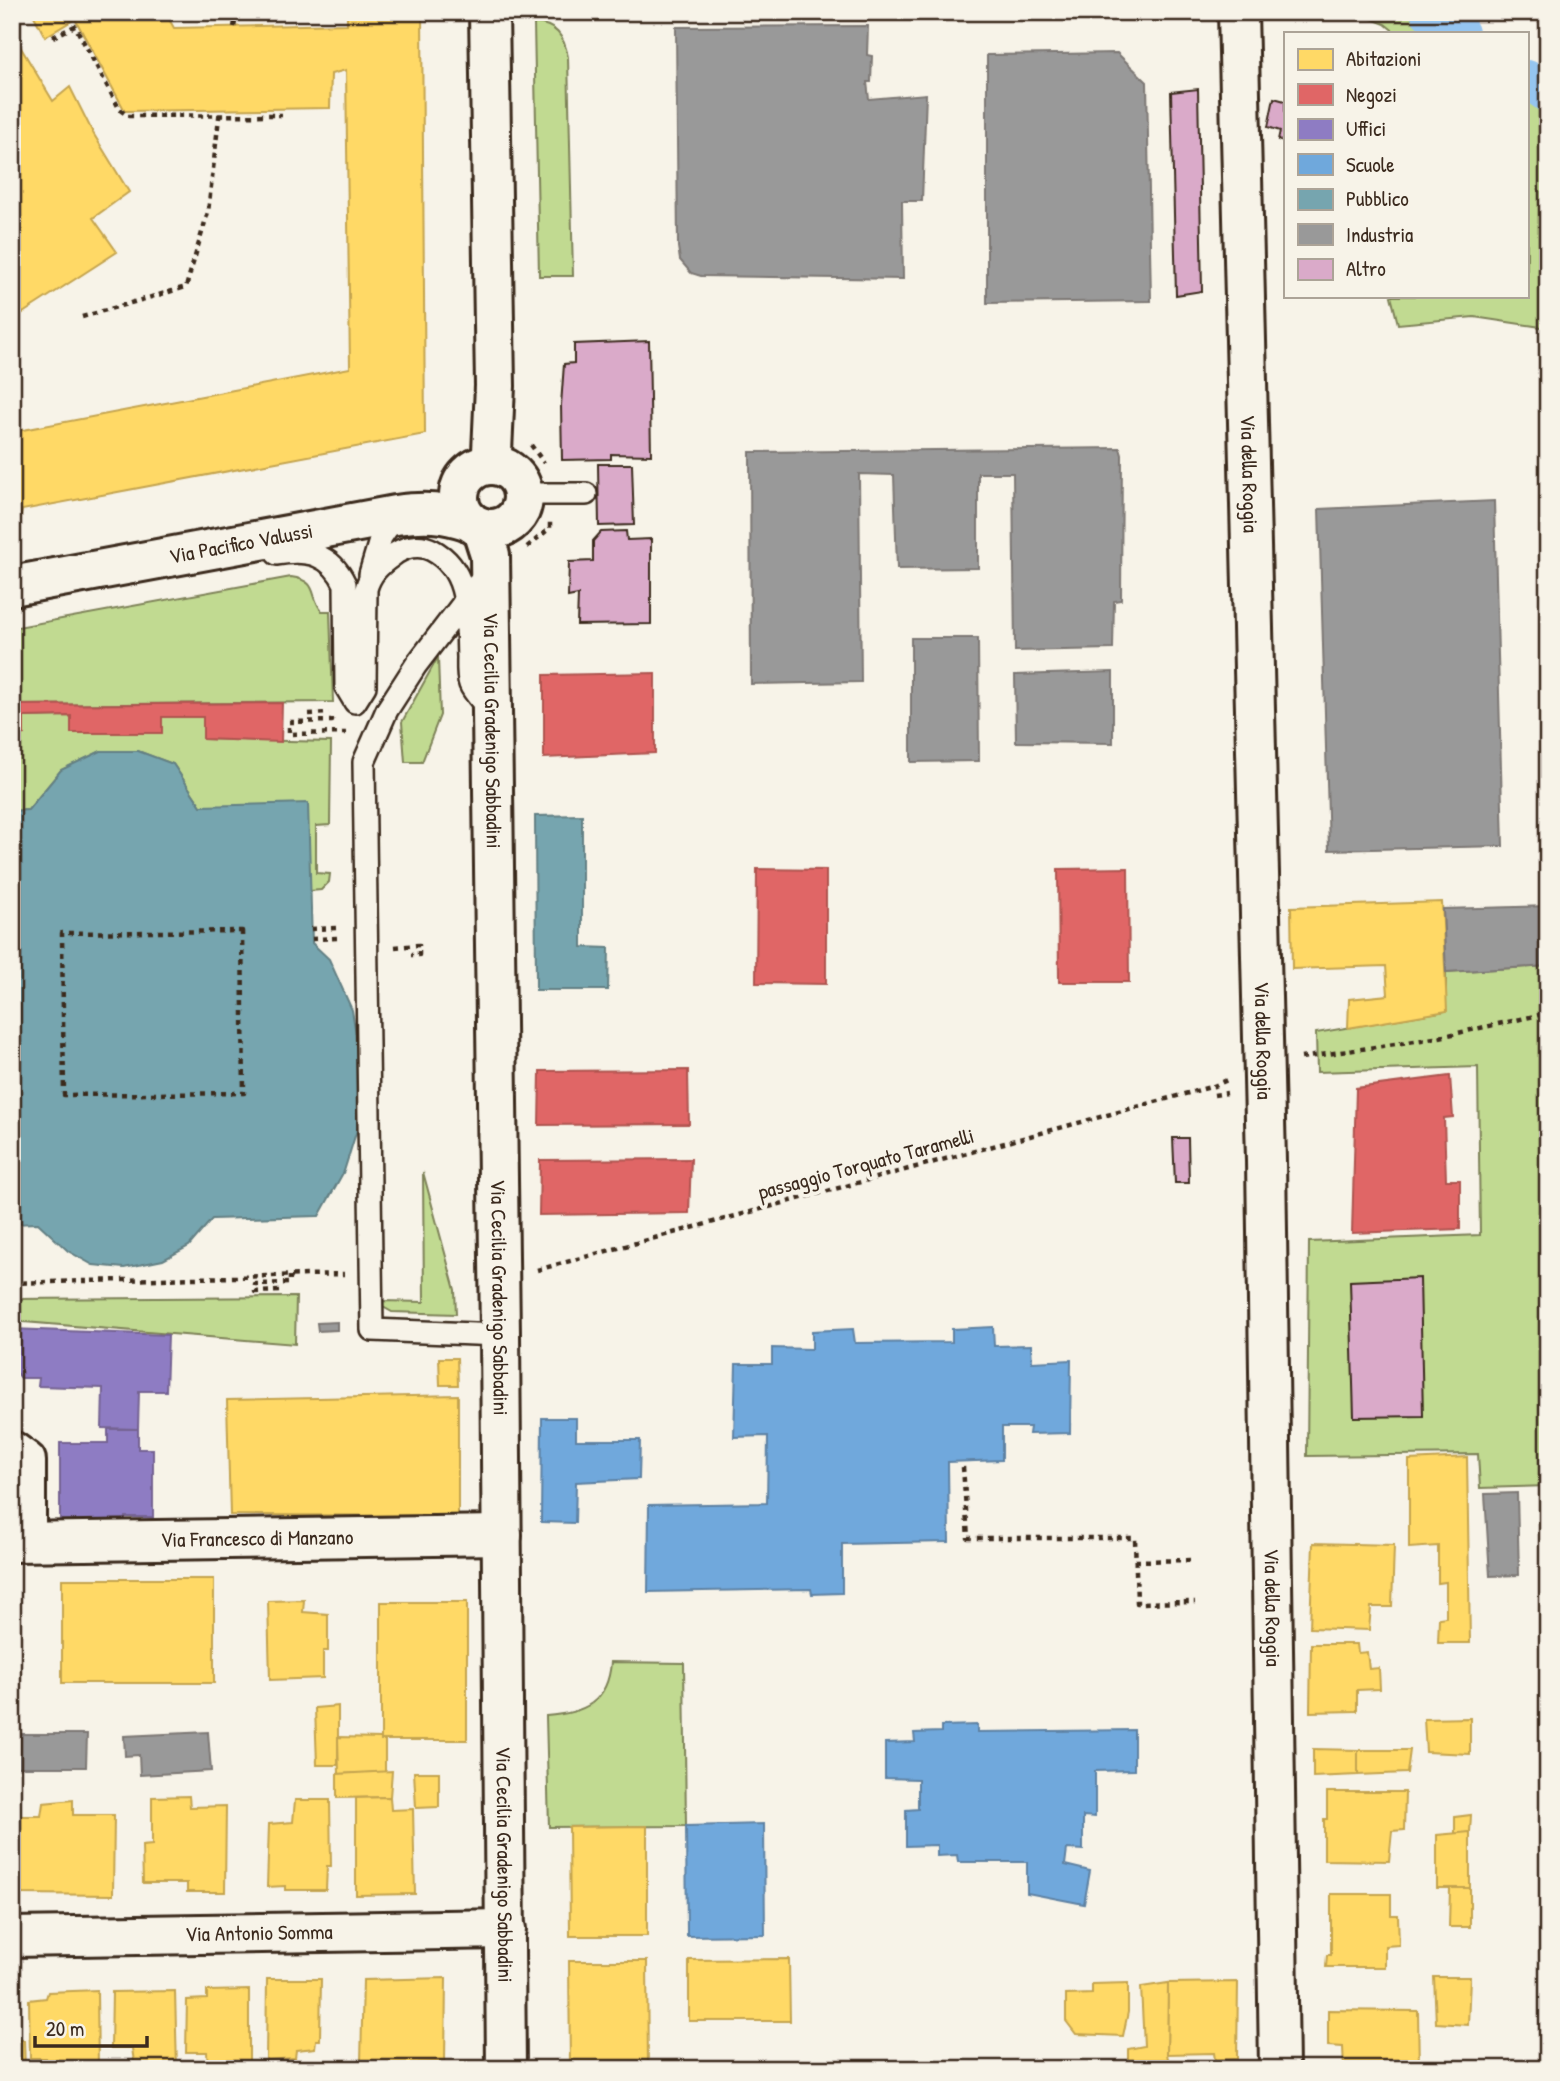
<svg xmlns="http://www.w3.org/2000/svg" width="1560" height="2081" font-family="'Patrick Hand',sans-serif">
	<rect width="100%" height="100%" fill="#f7f3e8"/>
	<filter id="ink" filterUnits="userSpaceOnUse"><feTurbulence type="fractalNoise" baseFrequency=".0143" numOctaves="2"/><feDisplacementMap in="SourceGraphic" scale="14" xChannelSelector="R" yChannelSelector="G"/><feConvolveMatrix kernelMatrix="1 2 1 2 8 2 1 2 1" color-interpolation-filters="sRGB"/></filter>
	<g filter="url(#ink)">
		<!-- green -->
		<g fill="#c1da91" stroke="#7e8258" stroke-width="2">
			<path d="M1354,12H1433L1454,33H1396L1385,24Z"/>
			<path d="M534,23C556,24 564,36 568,57L573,276H539Z"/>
			<path d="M1527,91L1548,107V328L1474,317L1398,324L1391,296H1527Z"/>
			<path d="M291,577C320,581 309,597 322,611H330L333,702L12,705V628Z"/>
			<path d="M438,657L440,715L422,762H405L402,722Z"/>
			<path d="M71,716V733H162V717H203L204,739L331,742L330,825L316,826V873L330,874L329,882L321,890L310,891L201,806L173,764L138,751H101L61,770L28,810L12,811V735L24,734V717Z"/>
			<path d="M1548,966V1486L1480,1488L1478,1454L1307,1456L1309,1242L1480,1235L1478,1067L1317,1072L1316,1033L1446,1011V972Z"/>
			<path d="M423,1172L455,1290L456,1314L392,1312L383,1307V1301L424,1302Z"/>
			<path d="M296,1297L295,1344L12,1321V1299Z"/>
			<path d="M611,1662L684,1663L686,1826L549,1827L546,1716C584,1713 608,1703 611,1662Z"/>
		</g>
		<!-- homes -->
		<g fill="#ffd966" stroke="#c4a450" stroke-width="2">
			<path d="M32,12H165L174,28L347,24V12H422L425,434L22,510L16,536L12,537V432L350,368L346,70L331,74L330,108L125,111L75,19L45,37Z"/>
			<path d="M12,33L53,101L70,87L93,133L129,192L93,218L117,252L12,320Z"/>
			<path d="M1442,902L1447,1011L1348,1028L1349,999L1388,995L1386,966L1292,969L1291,907Z"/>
			<path d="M439,1358H457L458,1385H440Z"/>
			<path d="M458,1395V1516L230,1515L227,1400Z"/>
			<path d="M1467,1457L1470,1643H1438L1439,1618L1446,1617V1582L1438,1583V1546L1409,1548V1460Z"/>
			<path d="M1313,1543L1394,1545L1392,1607H1371L1369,1630L1310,1628Z"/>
			<rect x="62" y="1579" width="152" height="104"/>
			<path d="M304,1600L303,1612L328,1614V1651H323V1678L270,1680L268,1601Z"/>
			<rect x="381" y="1602" width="86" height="138"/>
			<path d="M1311,1644H1357L1358,1653L1367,1652L1369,1669L1379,1668L1380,1689L1357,1690V1711L1310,1712Z"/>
			<path d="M338,1706V1765H317L315,1708Z"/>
			<path d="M1470,1718V1754L1426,1752L1424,1719Z"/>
			<path d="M338,1737L381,1738V1740H385V1772L339,1774Z"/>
			<path d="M1313,1749L1358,1750V1775L1313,1777Z"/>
			<path d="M1358,1750H1410L1407,1773L1358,1775Z"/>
			<path d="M392,1771L390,1797L337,1798V1774Z"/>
			<path d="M414,1772H439V1807L416,1808Z"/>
			<path d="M1327,1792H1405L1404,1830L1392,1831L1389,1861L1324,1860V1819H1327Z"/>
			<path d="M189,1796L190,1807L226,1806L225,1892H187V1883H143L142,1846L152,1845V1797Z"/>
			<path d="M390,1797L391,1810L413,1809L415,1894L356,1895V1798Z"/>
			<path d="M73,1800V1815H114L113,1895L20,1894L21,1816H41L43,1803Z"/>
			<path d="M295,1800H330L331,1866H327L326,1890H285V1886L267,1887L269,1824L293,1822Z"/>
			<path d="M1471,1815L1470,1832L1455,1834V1817Z"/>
			<path d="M647,1826V1936H570L569,1827Z"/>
			<path d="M1470,1832V1888H1437V1835Z"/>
			<path d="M1450,1888H1470V1927H1449Z"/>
			<path d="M1331,1894H1391V1915H1398L1399,1945L1385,1946V1967H1326L1327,1955H1331Z"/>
			<path d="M789,1959L790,2021H689V1960Z"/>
			<path d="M569,1961H647L648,2067L570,2068Z"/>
			<path d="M1434,1977H1470L1468,2025L1436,2023Z"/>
			<path d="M446,1978L445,2062L418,2063V2069H388V2063L361,2062L363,1980Z"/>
			<path d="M267,1979H321L320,2040H316L315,2048L296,2050L295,2058L266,2060Z"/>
			<path d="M1238,1982L1237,2059L1215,2060L1214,2053L1167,2054L1168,1983Z"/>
			<path d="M1128,1983V2012L1123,2036L1076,2034L1066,2021V1995L1092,1994V1984Z"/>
			<path d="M1168,1983L1167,2054L1170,2069H1128V2049L1144,2046L1141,1987Z"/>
			<path d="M97,1990L98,2069H46V2058H30L29,2000L46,1998L48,1992Z"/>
			<path d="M249,1990V2069H208L207,2052H186L187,2000L207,1999V1991Z"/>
			<path d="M175,1991L177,2069H135L132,2048H111L112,1992Z"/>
			<path d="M12,1993L13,2040H24L25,2069H12Z"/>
			<path d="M1328,2010L1418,2011L1419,2069H1344L1343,2047L1328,2046Z"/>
		</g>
		<!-- shops -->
		<g fill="#e06666" stroke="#ae5450" stroke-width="2">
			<path d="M655,673V753L544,758V675Z"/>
			<path d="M282,703L281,742L203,739V717H162V733H71V716L24,717V734L12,735V705Z"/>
			<path d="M1128,868L1129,982H1059L1058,869Z"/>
			<path d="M757,869L826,870V984L756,983Z"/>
			<path d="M688,1070L689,1124L539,1125L540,1071Z"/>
			<path d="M1450,1076L1453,1117L1444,1118L1446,1180H1460V1229L1352,1233L1356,1088Z"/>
			<path d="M691,1159L689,1213L539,1215L540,1160Z"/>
		</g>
		<!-- offices -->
		<g fill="#8e7cc3" stroke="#756392" stroke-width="2">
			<path d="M12,1329L168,1335L166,1391H139L138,1429L102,1428L103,1388L38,1386L39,1378H21L12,1367Z"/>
			<path d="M108,1429H138V1449H153V1517H125V1523H60V1443H108Z"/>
		</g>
		<!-- schools -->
		<g fill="#6fa8dc" stroke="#5f82a3" stroke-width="2">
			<path d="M993,1327L994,1346L1031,1345L1032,1362L1071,1360L1070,1433L1029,1434L1030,1427H1002V1460L948,1462L949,1542L842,1544V1593L812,1594L811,1589L648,1592L649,1505L767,1503L768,1436L734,1437L736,1364H772V1348L812,1349V1331L853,1329L855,1343L952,1342V1329Z"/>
			<path d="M542,1418H576V1440H640L639,1479L576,1482L575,1523L541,1522Z"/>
			<path d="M977,1725V1732L1134,1730V1770L1095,1771V1817L1083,1816V1850L1067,1849L1065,1865L1090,1871L1084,1904L1027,1893V1862H958L957,1855L937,1856V1845L906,1846V1810L918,1809V1779L885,1778V1743L915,1742L914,1733L941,1732V1726Z"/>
			<path d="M764,1824L765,1935L687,1936L686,1826Z"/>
		</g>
		<!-- public -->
		<g fill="#76a5af" stroke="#648084" stroke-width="2">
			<path d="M101,751H138L173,764L201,806L308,803L312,943L329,959L352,1010L361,1065L360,1120L344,1171L319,1216L212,1219L189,1246L163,1260L124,1268L93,1265L68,1251L38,1223L12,1224V811L28,810L61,770Z"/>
			<path d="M582,815V947L609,948L608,990H536L535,816Z"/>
		</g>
		<!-- industry -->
		<g fill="#999" stroke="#7d7874" stroke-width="2">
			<path d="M868,26L867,55L872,56L871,82H867L869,99L926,94L922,201H902L903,279L701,276L691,273L680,260L678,247L676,27Z"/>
			<path d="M1117,53L1147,82L1151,301L987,303V55Z"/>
			<path d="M1120,448L1122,455L1121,600L1114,601L1113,649L1015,651L1013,473H978V568L897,569L894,475L859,474L861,682L751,684L750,452Z"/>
			<path d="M1494,501L1503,846L1329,850L1319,509Z"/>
			<path d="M911,638H978L979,761L911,762Z"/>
			<path d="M1113,672V743L1016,742L1015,675Z"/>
			<path d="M1548,906V966L1446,972L1443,909Z"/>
			<path d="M337,1322V1330L318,1331L317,1323Z"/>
			<path d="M1517,1493L1519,1575L1490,1576L1485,1494Z"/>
			<path d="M208,1732L211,1771L140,1775L139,1755L125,1756L124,1736Z"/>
			<path d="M12,1734H87L86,1767H12Z"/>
		</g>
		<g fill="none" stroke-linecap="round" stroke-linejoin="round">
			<!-- canal -->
			<g stroke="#95c5f0" stroke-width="38">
				<path d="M1429,12L1460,33"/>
				<path d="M1527,79L1548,94"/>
			</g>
		</g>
		<!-- building -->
		<g fill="#daaac9" stroke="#3b2a1e" stroke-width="2">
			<path d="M1198,89L1202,291L1176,295L1171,92Z"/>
			<path d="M1274,98L1285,101V142L1278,140L1280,131L1268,127Z"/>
			<path d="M649,341L651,455L611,454V459L562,460L561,405L564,364L574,363V344Z"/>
			<path d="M598,464H632L634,525L599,526Z"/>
			<path d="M626,531L627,540L651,539V624L577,625L578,595L568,597L569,562L593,561V541L601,532Z"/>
			<path d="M1173,1138H1188L1189,1183H1175Z"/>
			<path d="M1420,1278L1423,1416L1354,1417L1350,1281Z"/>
		</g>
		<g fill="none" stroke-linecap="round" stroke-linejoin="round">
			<!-- service casing -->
			<g stroke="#3b2a1e" stroke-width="26">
				<g id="service">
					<path d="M524,494H586"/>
					<path d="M277,554C308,549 331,554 345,584L346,687L355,702L365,686L366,589C370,574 379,565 392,556C403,547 419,543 432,550C472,571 466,619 468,657C468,664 467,676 470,684C473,692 483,702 489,710"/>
					<path d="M488,571L416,665L387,710L364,762L372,1330L500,1335"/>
					<path d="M370,574L381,537L396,515"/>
				</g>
			</g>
			<!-- minor casing -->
			<g stroke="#3b2a1e" stroke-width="44">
				<g id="minor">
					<path id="s1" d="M1238,12L1266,1161L1279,2069"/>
					<path id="s2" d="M12,586L396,515C426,511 442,512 470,521"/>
					<path d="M12,1451L26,1461V1541"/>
					<path id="s3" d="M12,1542L502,1535"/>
					<path id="s4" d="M12,1937L506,1929"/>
				</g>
			</g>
			<!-- tertiary casing -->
			<g stroke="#3b2a1e" stroke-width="44">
				<g id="tertiary">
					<path d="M489,12L495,386L492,452L489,465"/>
					<circle cx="491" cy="497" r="32"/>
					<path id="s5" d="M481,527L490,555L500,1335L506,2069"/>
				</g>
			</g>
			<!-- path -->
			<g stroke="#3b2a1e" stroke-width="4.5" stroke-dasharray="5 5" stroke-linecap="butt">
				<path d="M234,27L237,12"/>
				<path d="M53,37L75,26L120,110L128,116L282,115"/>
				<path d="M82,317L186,287L208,212L220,109"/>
				<path d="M531,445L544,463"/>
				<path d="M527,547L550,528V522"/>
				<path d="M309,714L329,713"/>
				<path d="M332,719V721L289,722V734L346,733"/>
				<path d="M311,929L338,928"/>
				<path d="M242,931L244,1093L64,1095L62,933Z"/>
				<path d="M312,939L339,938"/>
				<path d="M395,947L419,945V955H411"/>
				<path d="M1301,1058L1435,1038L1548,1013"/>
				<path d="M1214,1095L1227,1093"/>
				<path d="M537,1270L1214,1086L1227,1080"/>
				<path d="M12,1283L344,1274"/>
				<path d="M279,1291L255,1292V1284L290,1283V1276"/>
				<path d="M963,1467L968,1538H1135L1137,1603L1195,1602"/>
				<path d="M1135,1561L1194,1560"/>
			</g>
			<!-- service -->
			<use href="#service" stroke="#f7f3e8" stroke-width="21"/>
			<!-- minor -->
			<use href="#minor" stroke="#f7f3e8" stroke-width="38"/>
			<!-- tertiary -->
			<use href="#tertiary" stroke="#f7f3e8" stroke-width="38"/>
		</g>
	</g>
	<g text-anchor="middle" stroke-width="7" stroke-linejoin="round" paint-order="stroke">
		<!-- street labels -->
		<g font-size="21" fill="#3b2a1e" stroke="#f7f3e8">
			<text dy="7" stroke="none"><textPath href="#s1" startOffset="462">Via della Roggia</textPath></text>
			<text dy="7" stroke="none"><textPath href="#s2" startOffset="233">Via Pacifico Valussi</textPath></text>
			<text dy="7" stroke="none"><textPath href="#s5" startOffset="205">Via Cecilia Gradenigo Sabbadini</textPath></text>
			<text dy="7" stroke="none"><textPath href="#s1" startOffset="1029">Via della Roggia</textPath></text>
			<text transform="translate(866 1164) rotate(-15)" y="7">passaggio Torquato Taramelli</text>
			<text dy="7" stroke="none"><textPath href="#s5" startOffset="772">Via Cecilia Gradenigo Sabbadini</textPath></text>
			<text dy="7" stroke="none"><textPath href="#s3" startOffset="245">Via Francesco di Manzano</textPath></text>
			<text dy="7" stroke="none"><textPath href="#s1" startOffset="1596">Via della Roggia</textPath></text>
			<text dy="7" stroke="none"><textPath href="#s5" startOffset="1339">Via Cecilia Gradenigo Sabbadini</textPath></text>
			<text dy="7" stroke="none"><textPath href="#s4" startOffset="247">Via Antonio Somma</textPath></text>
		</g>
	</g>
	<!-- margin -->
	<rect width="1560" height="2081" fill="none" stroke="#f7f3e8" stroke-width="42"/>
	<rect x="21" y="21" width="1518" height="2039" fill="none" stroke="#3b2a1e" stroke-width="2.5" filter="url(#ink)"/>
	<!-- legend -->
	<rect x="1284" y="32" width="245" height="266" fill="#f7f3e8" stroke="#aca397" stroke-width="2"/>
	<rect x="1298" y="49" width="35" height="21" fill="#ffd966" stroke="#aca397" stroke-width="2"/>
	<text x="1346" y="66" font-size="21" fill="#3b2a1e">Abitazioni</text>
	<rect x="1298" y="84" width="35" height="21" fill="#e06666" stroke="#aca397" stroke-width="2"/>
	<text x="1346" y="102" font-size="21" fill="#3b2a1e">Negozi</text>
	<rect x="1298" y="119" width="35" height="21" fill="#8e7cc3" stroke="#aca397" stroke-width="2"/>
	<text x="1346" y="136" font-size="21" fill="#3b2a1e">Uffici</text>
	<rect x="1298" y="154" width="35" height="21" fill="#6fa8dc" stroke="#aca397" stroke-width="2"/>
	<text x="1346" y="172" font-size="21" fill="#3b2a1e">Scuole</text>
	<rect x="1298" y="189" width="35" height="21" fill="#76a5af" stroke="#aca397" stroke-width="2"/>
	<text x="1346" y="206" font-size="21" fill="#3b2a1e">Pubblico</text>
	<rect x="1298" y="224" width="35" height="21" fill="#999999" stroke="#aca397" stroke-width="2"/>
	<text x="1346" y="242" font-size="21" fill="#3b2a1e">Industria</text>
	<rect x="1298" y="259" width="35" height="21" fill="#daaac9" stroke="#aca397" stroke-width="2"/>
	<text x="1346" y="276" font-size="21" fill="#3b2a1e">Altro</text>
	<!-- scale -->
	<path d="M35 2036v10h112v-10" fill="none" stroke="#3b2a1e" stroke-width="3.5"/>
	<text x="46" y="2036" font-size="21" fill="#3b2a1e" stroke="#f7f3e8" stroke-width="5" paint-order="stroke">20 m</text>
</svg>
